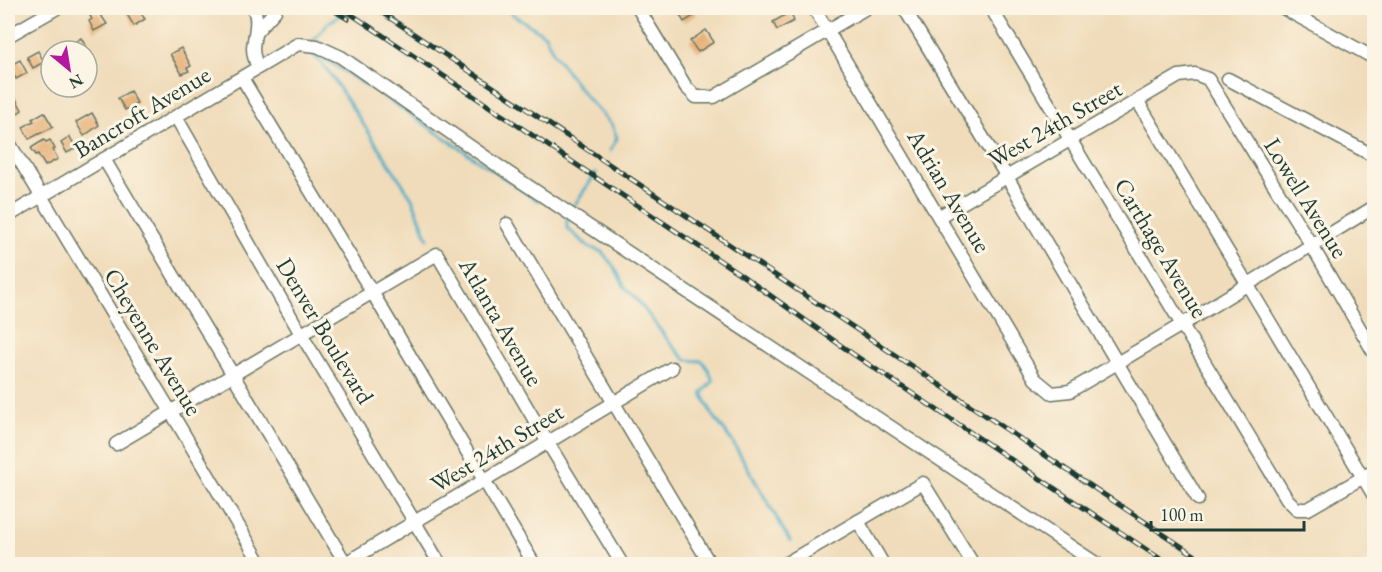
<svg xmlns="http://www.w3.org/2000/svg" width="1382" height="572" font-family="'EB Garamond',serif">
	<rect width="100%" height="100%" fill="#fcf5e5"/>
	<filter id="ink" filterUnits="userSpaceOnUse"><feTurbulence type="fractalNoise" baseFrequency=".0167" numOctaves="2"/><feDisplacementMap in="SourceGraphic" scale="12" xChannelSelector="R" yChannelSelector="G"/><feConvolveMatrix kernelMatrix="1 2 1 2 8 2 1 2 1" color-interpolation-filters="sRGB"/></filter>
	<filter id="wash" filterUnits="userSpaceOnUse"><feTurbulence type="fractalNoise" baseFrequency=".008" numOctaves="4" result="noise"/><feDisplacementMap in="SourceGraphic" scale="24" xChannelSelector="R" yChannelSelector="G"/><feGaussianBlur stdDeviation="1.35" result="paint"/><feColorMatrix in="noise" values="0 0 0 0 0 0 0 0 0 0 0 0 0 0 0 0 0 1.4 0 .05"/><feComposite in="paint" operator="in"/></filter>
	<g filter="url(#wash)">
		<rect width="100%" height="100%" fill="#f0dcba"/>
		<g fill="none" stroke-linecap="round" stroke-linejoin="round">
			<!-- stream -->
			<g stroke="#47acc6" stroke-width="3">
				<path d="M506,8L512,14L545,35L554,54L585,96L612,125L617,138L610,151"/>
				<path d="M313,41L328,23L351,8"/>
				<path d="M311,50V52L328,71L412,198L428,239"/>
				<path d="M312,51L380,94L538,201"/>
				<path d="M571,210L596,173"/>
				<path d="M567,218V228L589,247L602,252L615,268L624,286L635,297L670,343L686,360L702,361L708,369L713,381L702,393L712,414L732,441L790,541"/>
			</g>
		</g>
		<g id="blocks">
			<!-- building -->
			<g fill="#e6af74">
				<path d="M123,8H137L145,19L134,26Z"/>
				<path d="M668,8H694L697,14L684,22L677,10L671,13Z"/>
				<path d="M98,11L107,24L94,31L89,21L92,19L90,16Z"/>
				<path d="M790,12L794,21L777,30L773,22Z"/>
				<path d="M706,30L714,42L698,52L690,41Z"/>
				<path d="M81,38L90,53L87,55V51H74L70,45Z"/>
				<path d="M181,48L191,66L187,68L189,71L182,74L170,54Z"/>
				<path d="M38,51L44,62L33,68L27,57Z"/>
				<path d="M20,60L27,73L16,79L9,66Z"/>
				<path d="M8,84L22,110L12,117L8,109V105L10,103L8,98Z"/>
				<path d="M130,91L137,103L125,110L118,98Z"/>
				<path d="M44,112L53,127L29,139L23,127L34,121L32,119Z"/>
				<path d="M92,113L99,125L84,136L76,122Z"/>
				<path d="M70,137L76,148L67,153L61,143Z"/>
				<path d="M44,140L46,142L50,140L55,149L53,150L58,159L45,166L38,154L36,155L31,148Z"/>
			</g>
		</g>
	</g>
	<g filter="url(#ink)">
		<use href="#blocks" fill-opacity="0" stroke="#687563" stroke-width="1.5"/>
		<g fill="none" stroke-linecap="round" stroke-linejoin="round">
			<!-- minor casing -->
			<g stroke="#687563" stroke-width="15">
				<g id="minor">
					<path d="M253,8C260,19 254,35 253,48C253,55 255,61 258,67"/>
					<path d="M638,8L686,87L696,97H714L866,8"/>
					<path d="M814,8L1035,379L1052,393L1070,391L1183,324L1374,207"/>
					<path d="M904,8L1007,177L1198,499"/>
					<path d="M991,8L1287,499L1297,509H1308L1374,471"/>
					<path d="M1283,8L1374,58"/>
					<path d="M256,32L275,11L276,8"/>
					<path d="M8,36L57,8"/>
					<path d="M242,78L372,292L534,564"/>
					<path d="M1228,79L1374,156"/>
					<path d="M1137,100L1374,496"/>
					<path d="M176,117L301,334L440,564"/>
					<path d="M8,141L171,412L261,564"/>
					<path d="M104,159L346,564"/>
					<path d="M8,216L298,44L317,46L341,57L510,174L1097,564"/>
					<path d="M940,216L1179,76L1195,74L1208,79L1312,246L1374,353"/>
					<path d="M507,224L710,564"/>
					<path d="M116,444L437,254L548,443L622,564"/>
					<path d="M858,521L883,564"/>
					<path d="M344,564L672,368"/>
					<path d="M785,564L923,483L973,564"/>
				</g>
			</g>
			<!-- minor -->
			<use href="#minor" stroke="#fff" stroke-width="12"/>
			<!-- rail casing -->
			<g stroke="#1f3d34" stroke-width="5">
				<g id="rail">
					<path d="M330,8L348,19"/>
					<path d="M342,8L740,274L853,354L1168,564"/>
					<path d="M375,8L1208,564"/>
				</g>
			</g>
			<!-- rail -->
			<use href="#rail" stroke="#fcf5e5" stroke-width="3" stroke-dasharray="9" stroke-linecap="butt"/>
		</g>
	</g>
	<g text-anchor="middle" stroke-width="6" stroke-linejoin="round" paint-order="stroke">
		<!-- street labels -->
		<g font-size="24" fill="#1f3d34" stroke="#fcf5e5">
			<text transform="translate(142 112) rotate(-31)" y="8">Bancroft Avenue</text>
			<text transform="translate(1055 124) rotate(-30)" y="8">West 24th Street</text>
			<text transform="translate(949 191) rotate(59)" y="8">Adrian Avenue</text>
			<text transform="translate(1306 198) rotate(58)" y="8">Lowell Avenue</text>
			<text transform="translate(1161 248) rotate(59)" y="8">Carthage Avenue</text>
			<text transform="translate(501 322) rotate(60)" y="8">Atlanta Avenue</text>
			<text transform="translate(325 331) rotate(59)" y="8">Denver Boulevard</text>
			<text transform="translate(153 342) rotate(59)" y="8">Cheyenne Avenue</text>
			<text transform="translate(497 448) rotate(-31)" y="8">West 24th Street</text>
		</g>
	</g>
	<!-- margin -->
	<rect width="1382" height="572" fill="none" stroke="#fcf5e5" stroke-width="30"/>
	<!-- north arrow -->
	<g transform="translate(69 69) rotate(150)"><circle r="28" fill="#fcf5e5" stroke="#a4ab9e" stroke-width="1.5"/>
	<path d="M0-4.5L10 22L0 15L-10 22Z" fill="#b5179e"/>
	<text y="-9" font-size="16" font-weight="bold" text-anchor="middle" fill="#1f3d34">N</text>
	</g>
	<!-- scale -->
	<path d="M1151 521v9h153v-9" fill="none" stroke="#1f3d34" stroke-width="3"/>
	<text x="1160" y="521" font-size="18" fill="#1f3d34" stroke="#fcf5e5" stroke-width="4.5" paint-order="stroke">100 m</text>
</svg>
